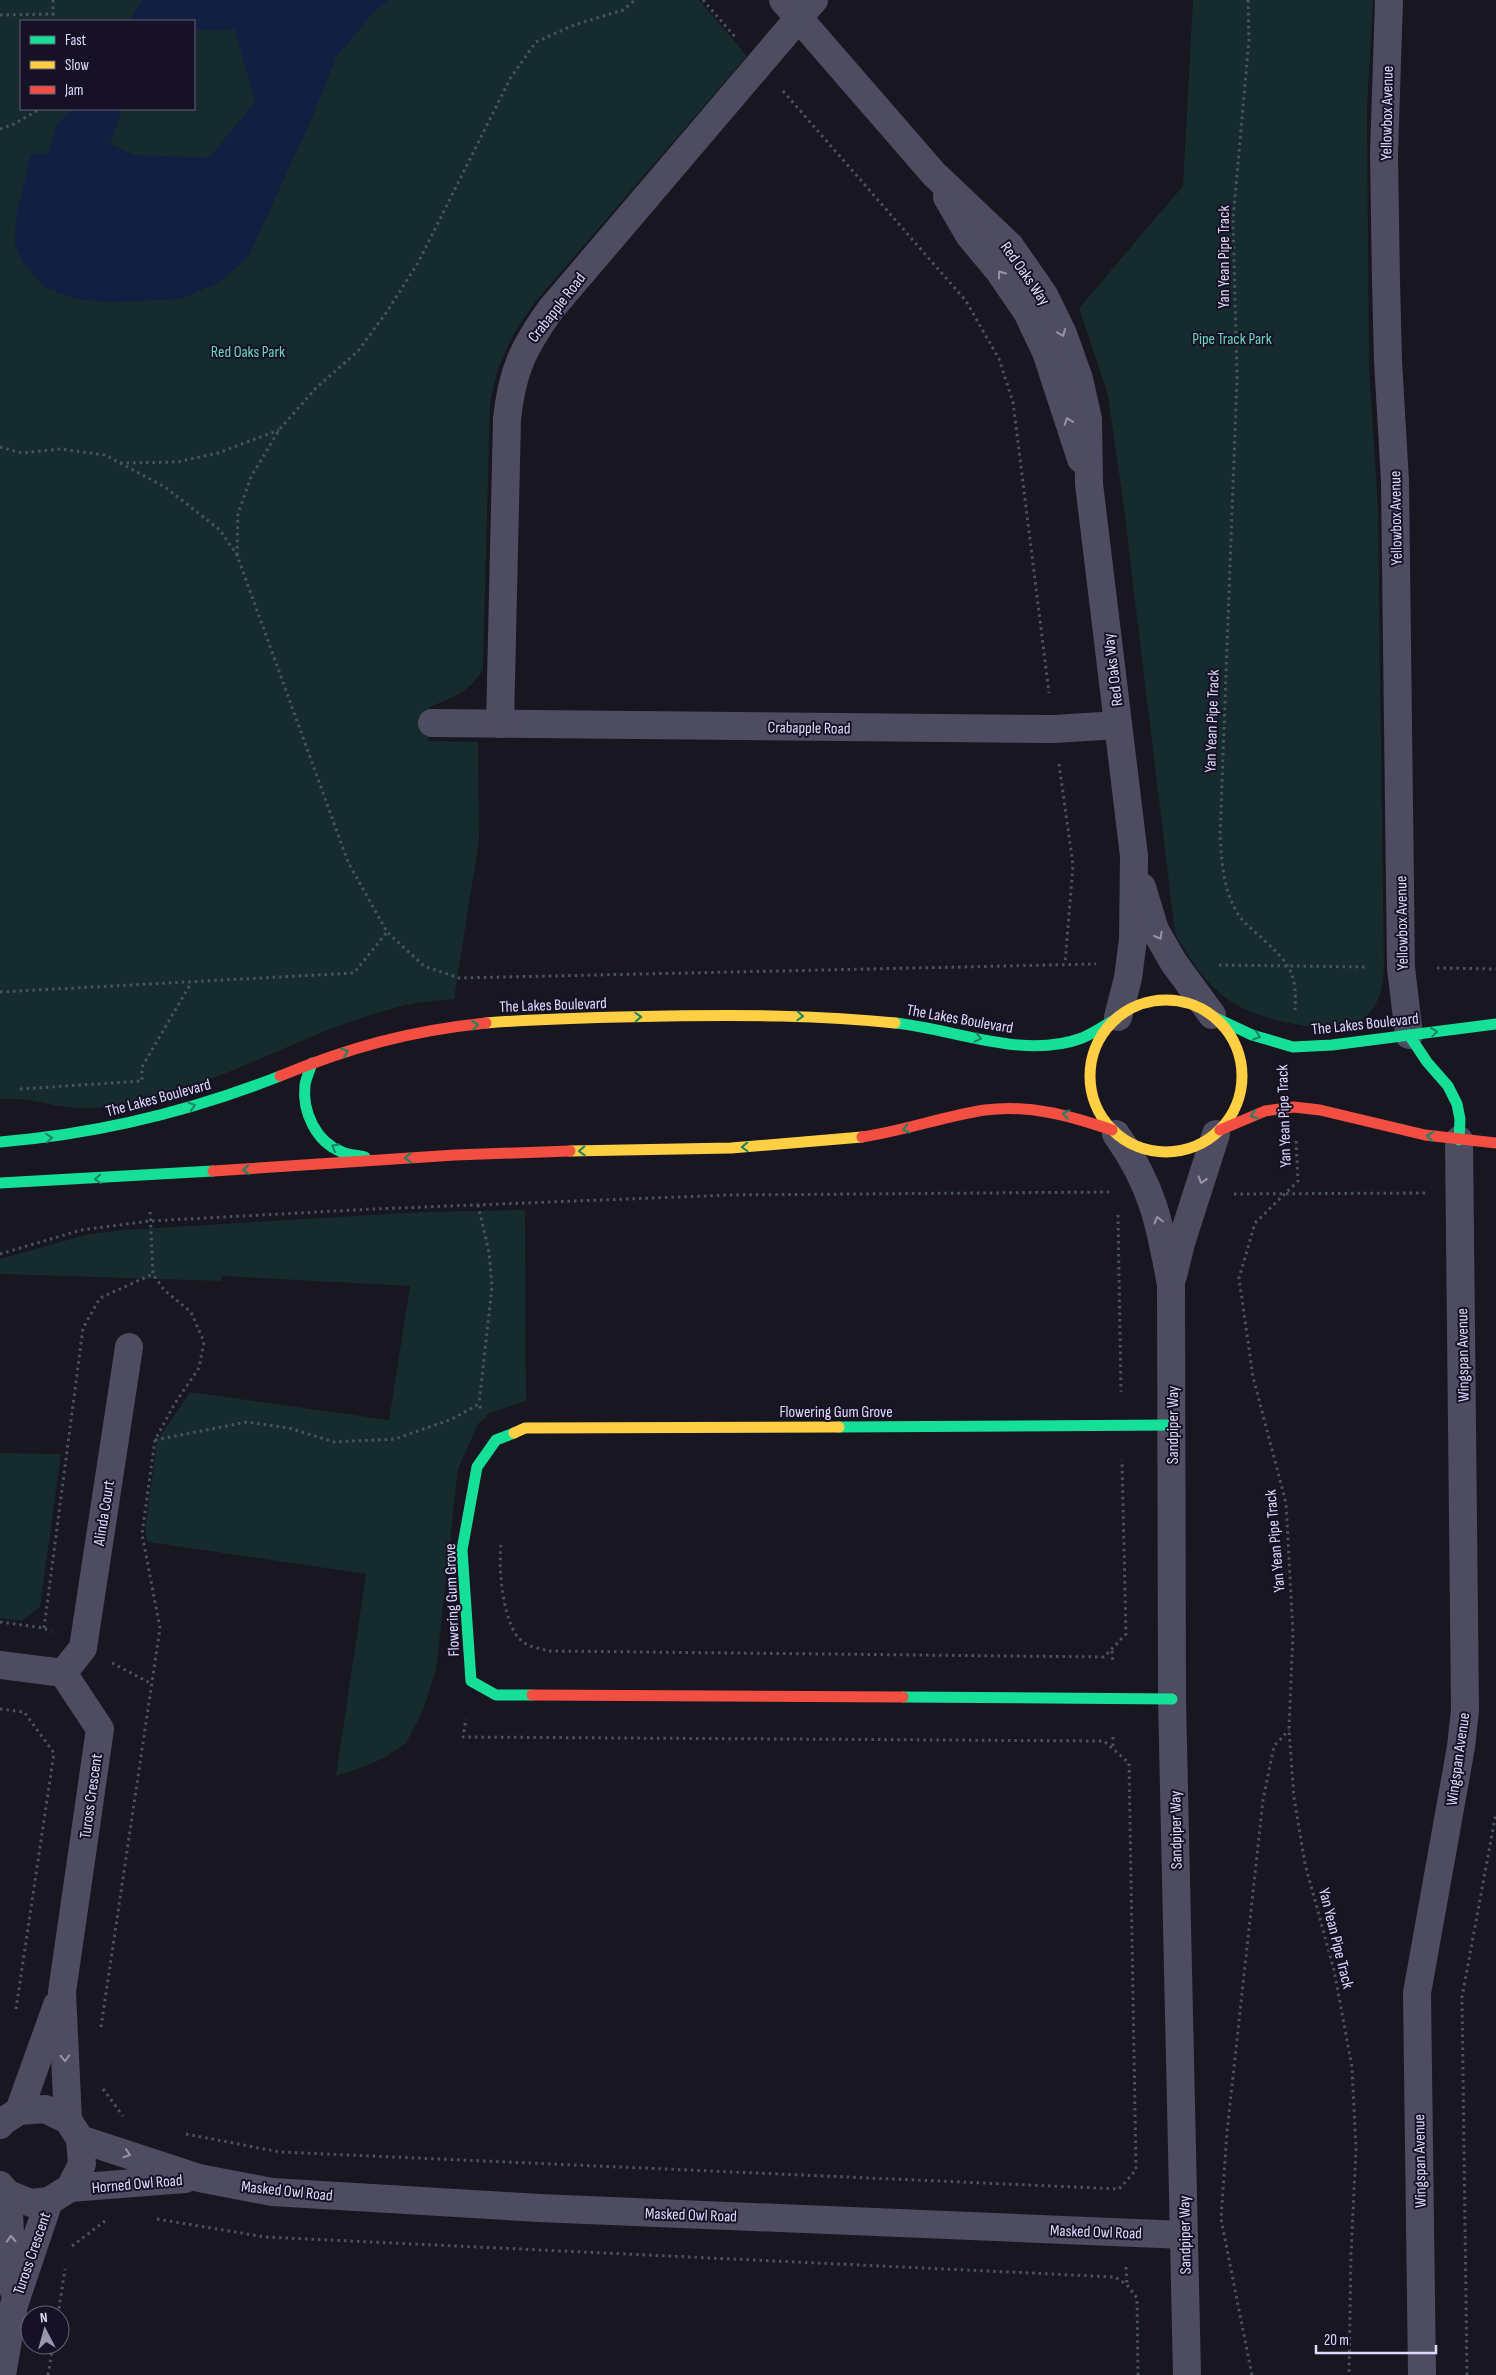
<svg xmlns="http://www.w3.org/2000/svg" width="1496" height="2375" font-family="'Sofia Sans Condensed',sans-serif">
	<rect width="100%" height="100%" fill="#181620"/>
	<!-- green -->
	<g fill="#152b2d" fill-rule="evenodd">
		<path d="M0,0H699L747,56L537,300C512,332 496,364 490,405L483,668C473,691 451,698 430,707L428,741L478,742L479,840L454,999C442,1000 429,1001 416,1003C327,1021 248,1071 160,1096C130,1105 99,1111 67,1107C44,1104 24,1097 0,1099ZM21,21H194V109H21Z"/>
		<path d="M1193,0H1373L1367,108L1369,365L1378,510L1384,968C1383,988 1379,1009 1360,1021C1333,1037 1261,1020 1235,1004C1207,987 1190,960 1175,933L1123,501L1108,395L1079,308L1183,186Z"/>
		<path d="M525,1210L526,1401L490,1413L478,1424L458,1469L436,1670L423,1710L406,1743L386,1757L366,1766L336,1776L366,1574L148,1542L145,1531L157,1441L190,1392L389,1420L410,1286L222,1276L221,1281L0,1274V1259L89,1234L122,1230L421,1212Z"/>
		<path d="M0,1453L61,1454L40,1607L22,1621L0,1618Z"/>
	</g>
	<!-- water -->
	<path fill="#121f42" d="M143,0H389L373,13L337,56L310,122L248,257L220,282L181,299L112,302L77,299L46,288L23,263L15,243L16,217L31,154H48L57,124L72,109H122L110,144L134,155L209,158L255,102L235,30H194V21H128Z"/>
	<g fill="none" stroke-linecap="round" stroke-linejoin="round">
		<!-- path -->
		<g stroke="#4a5360" stroke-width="3" stroke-dasharray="2.5 4" stroke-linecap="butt">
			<path d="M53,0V21"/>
			<path d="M703,0L736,38"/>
			<path d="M1248,0L1249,40L1233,219L1237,378L1220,836C1222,863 1223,890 1238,914C1245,925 1256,932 1265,941C1291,965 1297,975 1295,1010"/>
			<path d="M0,15L53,14"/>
			<path d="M783,91L966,301L999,359L1013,402L1049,693"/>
			<path d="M0,129L14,124L40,109"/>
			<path d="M0,447L22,453L60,449L105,455L165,487L220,530L237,555L348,862L387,932L424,966L459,978L1096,964"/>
			<path d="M120,463L177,462L218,453L279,430"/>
			<path d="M237,555L238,514L251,477L279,430L316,388L358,351L386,313L418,263L511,77L536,42L574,25L623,10L635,0"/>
			<path d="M1059,764L1073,865L1065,964"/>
			<path d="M1219,965L1365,967"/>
			<path d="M1437,968L1496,969"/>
			<path d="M0,992L354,973L387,932"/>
			<path d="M20,1089L142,1081V1067L191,983"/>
			<path d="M1296,1141L1298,1181L1255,1223L1239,1278L1253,1377L1286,1503L1293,1633L1289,1730L1294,1798L1305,1864L1334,1970L1352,2067L1356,2149L1351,2253L1349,2375"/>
			<path d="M1234,1194L1425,1193"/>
			<path d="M478,1205L489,1252L492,1287L479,1404"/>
			<path d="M1118,1215L1121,1392"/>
			<path d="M0,1254L81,1230L150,1221L373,1209L729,1195L1110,1192"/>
			<path d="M155,1440L247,1422L289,1428L334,1442L395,1439L452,1419L479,1404L481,1409"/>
			<path d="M501,1545C498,1568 503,1628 523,1642C530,1647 541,1649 549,1651L1104,1657L1126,1634L1122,1460"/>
			<path d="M0,1622L44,1628L51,1632"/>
			<path d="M44,1628L83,1328L100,1298L153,1274"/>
			<path d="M1112,1651L1113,1664"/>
			<path d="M112,1663L152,1684"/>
			<path d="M0,1709L24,1712L54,1753L16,2009"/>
			<path d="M1113,1746V1733"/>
			<path d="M101,2027L160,1628L142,1534L155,1440L175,1403L199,1368L204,1342L191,1312L164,1290L153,1274L150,1210"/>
			<path d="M103,2089L123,2116"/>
			<path d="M186,2134L280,2152L1119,2189L1136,2170L1129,1763L1104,1741L463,1737L466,1719"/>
			<path d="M157,2219L265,2237L1115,2277L1127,2285L1137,2298L1138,2375"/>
			<path d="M72,2246L105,2221"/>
			<path d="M1126,2267L1127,2285"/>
			<path d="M58,2315L65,2269"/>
			<path d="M48,2375L53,2345"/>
			<path d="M1252,2375L1221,2219L1227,2132L1263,1800L1274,1746L1289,1730"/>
			<path d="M1467,2375L1462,1997L1496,1813"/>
		</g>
		<!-- street -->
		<g stroke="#4e4c61" stroke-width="28">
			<path d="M783,0L934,174L1010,246L1044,295L1063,334L1079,379L1088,419L1089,484L1134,856L1133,939L1128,978L1118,1017"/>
			<path d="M1389,0L1384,154L1386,281L1388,361L1395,481L1401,968L1409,1035"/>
			<path d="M947,197L969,235L999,271L1027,312L1046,352L1081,459"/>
			<path d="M432,723L1054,729L1118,725"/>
			<path d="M500,724L507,419C512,371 523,348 551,309L814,0"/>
			<path d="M1142,887L1155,930L1174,963L1212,1015"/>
			<path d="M1116,1134C1153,1186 1160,1224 1171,1285L1172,1699L1187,2375"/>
			<path d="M1173,1276L1181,1243L1216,1134"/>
			<path d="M0,1665L63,1673L100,1729L62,1992L68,2120"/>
			<path d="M63,1673L83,1648L129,1347"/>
			<path d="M19,2111L57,2005"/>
			<path d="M0,2125L2,2122L19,2111L45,2109L68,2120L80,2139L82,2164L70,2188L49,2201L31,2203L8,2194L0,2185"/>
			<path d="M80,2139L199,2178L272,2192L539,2208L1184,2235"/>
			<path d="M70,2188L185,2179"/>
			<path d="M8,2194L13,2289"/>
			<path d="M2,2375L14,2305L49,2201"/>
			<path d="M1422,2375L1417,1993L1461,1747L1465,1710L1459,1140"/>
		</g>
		<!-- fast -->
		<g stroke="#16e098" stroke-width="11">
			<path d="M1218,1019L1252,1035L1293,1047L1332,1045L1496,1024"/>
			<path d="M895,1023C955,1029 1023,1060 1082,1038C1094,1033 1105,1025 1116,1019"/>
			<path d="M1409,1035L1427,1062L1448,1086L1457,1104L1460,1119L1459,1140"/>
			<path d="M312,1063C310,1070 306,1078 305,1085C302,1112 316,1142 342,1152C349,1155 358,1155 365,1157"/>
			<path d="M0,1142C97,1134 189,1112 280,1076"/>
			<path d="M0,1183L213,1171"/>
			<path d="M839,1427L1173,1425"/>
			<path d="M514,1433L496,1440L477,1467L462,1550L471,1681L496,1695H532"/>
			<path d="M903,1697L1172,1699"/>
		</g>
		<!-- slow -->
		<g stroke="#ffcf43" stroke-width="11">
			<circle cx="1166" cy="1076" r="76"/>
			<path d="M486,1023C547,1018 607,1017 668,1016C744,1015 819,1015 895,1023"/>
			<path d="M570,1151L731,1148L862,1137"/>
			<path d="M514,1433L525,1428L839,1427"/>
		</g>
		<!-- jam -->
		<g stroke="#f24e42" stroke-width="11">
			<path d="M280,1076C351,1047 409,1031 486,1023"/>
			<path d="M1220,1130L1265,1111L1294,1107L1320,1110L1425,1135L1496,1143"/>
			<path d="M862,1137C904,1131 944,1116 985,1110C1029,1104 1071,1116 1112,1130"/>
			<path d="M213,1171L455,1155L570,1151"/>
			<path d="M532,1695L903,1697"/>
		</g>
	</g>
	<!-- one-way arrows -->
	<defs><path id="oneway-chevron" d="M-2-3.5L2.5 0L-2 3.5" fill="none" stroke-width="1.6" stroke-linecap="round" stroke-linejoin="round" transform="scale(1.25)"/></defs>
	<g stroke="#9792ae">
		<use href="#oneway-chevron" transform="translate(1001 274) rotate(-126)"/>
		<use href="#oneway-chevron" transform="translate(1062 333) rotate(67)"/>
		<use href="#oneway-chevron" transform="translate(1068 421) rotate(-109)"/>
		<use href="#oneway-chevron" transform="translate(1159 936) rotate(61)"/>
		<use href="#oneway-chevron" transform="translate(1202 1180) rotate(107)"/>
		<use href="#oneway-chevron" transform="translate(1158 1220) rotate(-105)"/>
		<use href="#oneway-chevron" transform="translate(65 2058) rotate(87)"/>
		<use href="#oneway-chevron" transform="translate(127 2154) rotate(18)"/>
		<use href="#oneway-chevron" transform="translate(11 2239) rotate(-93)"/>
	</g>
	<g stroke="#168364">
		<use href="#oneway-chevron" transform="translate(800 1016) rotate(3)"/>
		<use href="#oneway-chevron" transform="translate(638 1017) rotate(-2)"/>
		<use href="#oneway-chevron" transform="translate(475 1025) rotate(-7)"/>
		<use href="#oneway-chevron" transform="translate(1434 1032) rotate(-7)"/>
		<use href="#oneway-chevron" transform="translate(1257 1036) rotate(18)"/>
		<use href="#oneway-chevron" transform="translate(978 1038) rotate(13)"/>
		<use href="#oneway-chevron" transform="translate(345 1052) rotate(-19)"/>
		<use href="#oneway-chevron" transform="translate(192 1106) rotate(-17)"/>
		<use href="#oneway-chevron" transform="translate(1066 1114) rotate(-168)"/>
		<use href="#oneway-chevron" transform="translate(1254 1115) rotate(161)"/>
		<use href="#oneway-chevron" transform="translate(906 1129) rotate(166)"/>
		<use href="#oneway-chevron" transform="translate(1430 1136) rotate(-172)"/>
		<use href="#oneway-chevron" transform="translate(49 1138) rotate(-5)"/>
		<use href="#oneway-chevron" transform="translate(335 1147) rotate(-150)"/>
		<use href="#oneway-chevron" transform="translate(745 1147) rotate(178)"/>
		<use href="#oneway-chevron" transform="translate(582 1151) rotate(178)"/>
		<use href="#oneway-chevron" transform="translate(408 1158) rotate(176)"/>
		<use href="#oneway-chevron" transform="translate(246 1170) rotate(176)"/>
		<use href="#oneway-chevron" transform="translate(98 1179) rotate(177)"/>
	</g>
	<g text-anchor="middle" stroke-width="4" stroke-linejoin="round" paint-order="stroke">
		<!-- street labels -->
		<g font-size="16" fill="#e0d9fc" stroke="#161125">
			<text transform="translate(1386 113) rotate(-89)" y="6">Yellowbox Avenue</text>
			<text transform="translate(1223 257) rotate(-90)" y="6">Yan Yean Pipe Track</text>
			<text transform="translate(1026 273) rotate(55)" y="6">Red Oaks Way</text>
			<text transform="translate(556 307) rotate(-52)" y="6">Crabapple Road</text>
			<text transform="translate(1395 518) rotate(-91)" y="6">Yellowbox Avenue</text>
			<text transform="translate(1112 670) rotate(-97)" y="6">Red Oaks Way</text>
			<text transform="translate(1211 721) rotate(-88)" y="6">Yan Yean Pipe Track</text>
			<text transform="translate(809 727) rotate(1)" y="6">Crabapple Road</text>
			<text transform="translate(1401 923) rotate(-91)" y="6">Yellowbox Avenue</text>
			<text transform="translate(553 1004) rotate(-2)" y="6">The Lakes Boulevard</text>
			<text transform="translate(960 1018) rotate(10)" y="6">The Lakes Boulevard</text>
			<text transform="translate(1365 1023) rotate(-6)" y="6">The Lakes Boulevard</text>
			<text transform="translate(158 1097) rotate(-15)" y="6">The Lakes Boulevard</text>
			<text transform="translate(1283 1116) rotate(-92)" y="6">Yan Yean Pipe Track</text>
			<text transform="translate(1462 1355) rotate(-91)" y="6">Wingspan Avenue</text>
			<text x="836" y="1417">Flowering Gum Grove</text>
			<text transform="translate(1172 1425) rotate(-90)" y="6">Sandpiper Way</text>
			<text transform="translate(103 1513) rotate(-81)" y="6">Alinda Court</text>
			<text transform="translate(1274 1541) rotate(-95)" y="6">Yan Yean Pipe Track</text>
			<text transform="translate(451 1600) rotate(-92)" y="6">Flowering Gum Grove</text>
			<text transform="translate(1457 1759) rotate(-82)" y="6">Wingspan Avenue</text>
			<text transform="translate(90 1796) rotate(-82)" y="6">Tuross Crescent</text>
			<text transform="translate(1175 1830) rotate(-91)" y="6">Sandpiper Way</text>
			<text transform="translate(1337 1938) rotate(76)" y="6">Yan Yean Pipe Track</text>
			<text transform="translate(1419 2161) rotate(-91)" y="6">Wingspan Avenue</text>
			<text transform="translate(137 2183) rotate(-5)" y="6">Horned Owl Road</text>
			<text transform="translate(287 2190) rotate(6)" y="6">Masked Owl Road</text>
			<text transform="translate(691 2214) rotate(2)" y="6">Masked Owl Road</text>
			<text transform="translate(1096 2231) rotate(2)" y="6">Masked Owl Road</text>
			<text transform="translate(1184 2235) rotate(-91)" y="6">Sandpiper Way</text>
			<text transform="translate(31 2253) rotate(-71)" y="6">Tuross Crescent</text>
		</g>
		<!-- park labels -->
		<g font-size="16" fill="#6bd6c3" stroke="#161125">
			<text x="1232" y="344">Pipe Track Park</text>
			<text x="248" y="357">Red Oaks Park</text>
		</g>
	</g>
	<!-- legend -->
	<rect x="20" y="20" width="175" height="90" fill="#161125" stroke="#67617b"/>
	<rect x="30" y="36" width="25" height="8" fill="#16e098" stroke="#67617b"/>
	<text x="65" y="45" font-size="15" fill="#e0d9fc">Fast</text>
	<rect x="30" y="61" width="25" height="8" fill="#ffcf43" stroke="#67617b"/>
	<text x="65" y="70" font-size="15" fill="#e0d9fc">Slow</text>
	<rect x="30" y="86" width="25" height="8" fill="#f24e42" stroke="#67617b"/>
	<text x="65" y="95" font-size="15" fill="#e0d9fc">Jam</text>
	<!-- north arrow -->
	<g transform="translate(45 2330) rotate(354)"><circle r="24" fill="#161125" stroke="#67617b"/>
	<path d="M0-4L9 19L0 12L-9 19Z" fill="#9a95af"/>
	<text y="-8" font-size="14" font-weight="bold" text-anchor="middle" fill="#e0d9fc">N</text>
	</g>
	<!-- scale -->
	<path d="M1316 2345v8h120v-8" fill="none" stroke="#e0d9fc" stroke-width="2.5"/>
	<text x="1324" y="2345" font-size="15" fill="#e0d9fc" stroke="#161125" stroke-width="4" paint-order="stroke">20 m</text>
</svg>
